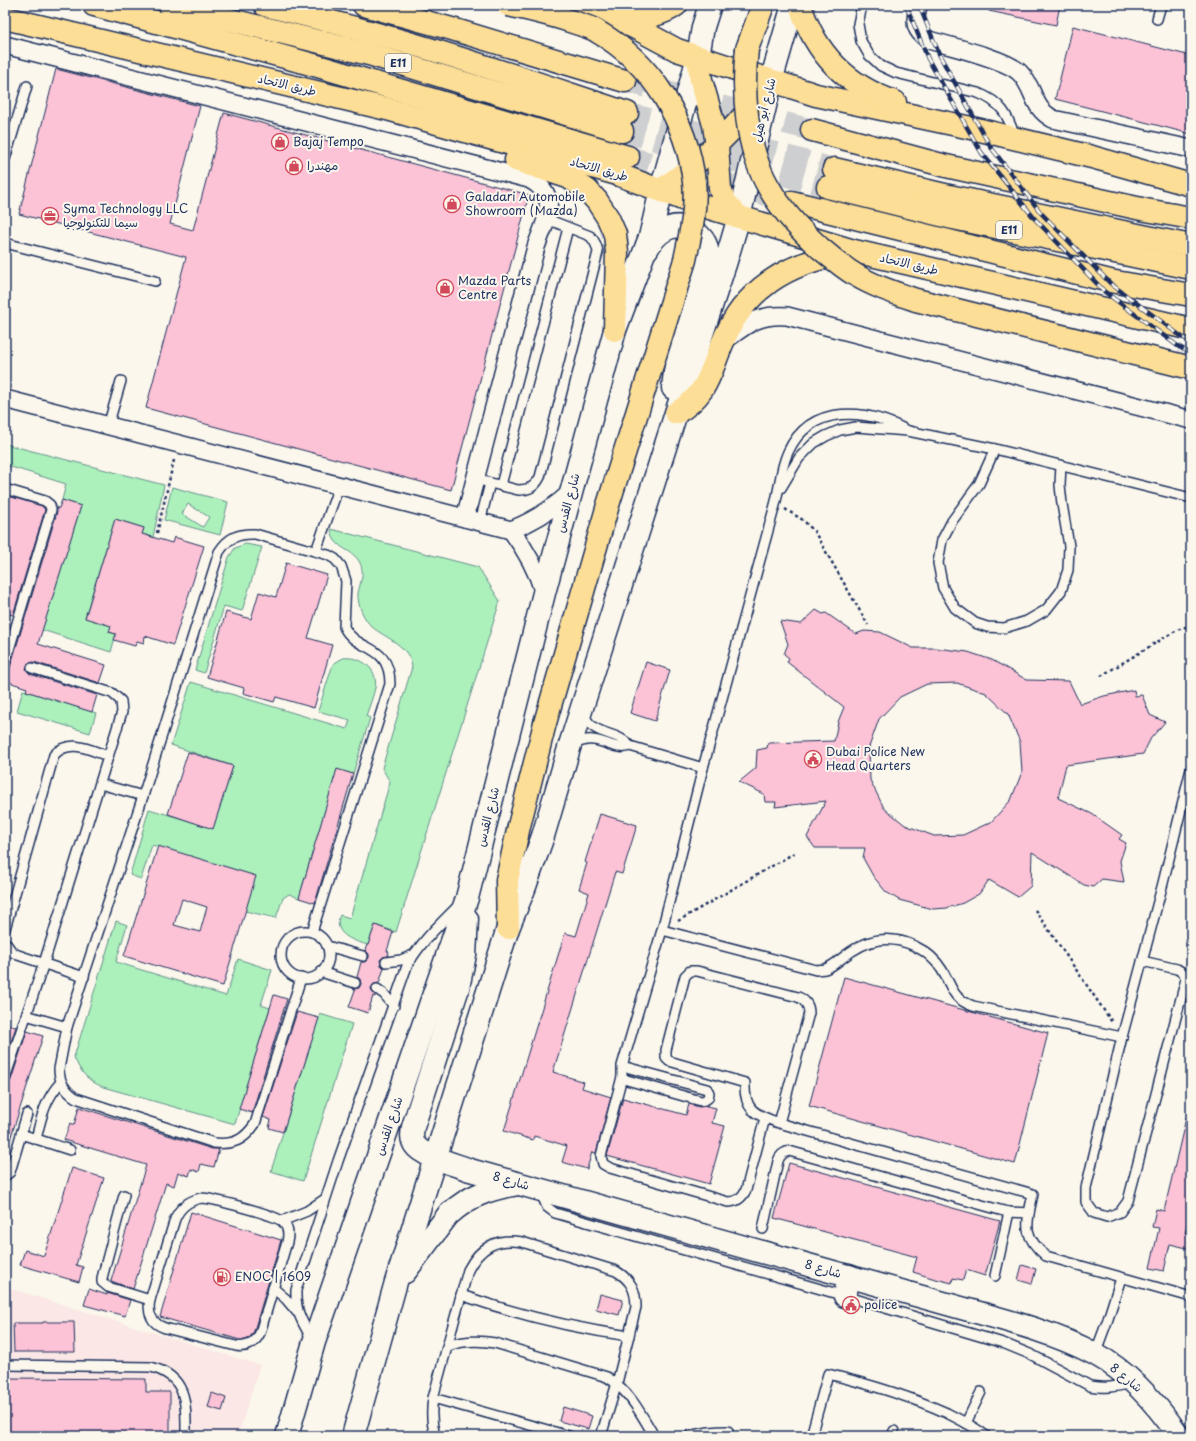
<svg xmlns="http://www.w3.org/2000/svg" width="1196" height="1441" font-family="'Playpen Sans','Playpen Sans Arabic',sans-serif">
	<rect width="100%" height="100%" fill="#fbf7ec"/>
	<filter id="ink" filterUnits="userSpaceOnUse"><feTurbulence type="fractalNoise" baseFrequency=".025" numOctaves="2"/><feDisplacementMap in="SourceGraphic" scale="8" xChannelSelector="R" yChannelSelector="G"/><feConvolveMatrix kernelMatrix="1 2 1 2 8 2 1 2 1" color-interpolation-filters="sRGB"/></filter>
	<g filter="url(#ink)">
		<!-- built -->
		<path fill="#fbe7e5" d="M5,1287L260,1365L238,1436H5Z"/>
		<!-- green -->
		<g fill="#acf0bb" stroke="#64908c" fill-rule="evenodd">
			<path d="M5,444L164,485L153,537L142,534L144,528L115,519L85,617L111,626L109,632L116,634L111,652L42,630L81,506L62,500L66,484L5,465Z"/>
			<path d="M172,487L228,502L220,535L164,520ZM188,504L209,517L203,527L182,514Z"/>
			<path d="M331,529L478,567L500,601L396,932L375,925L368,945C353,941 332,934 340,915L350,918L390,782L382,768L412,667C409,645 387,639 372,627C364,619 357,605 358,593C360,583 365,573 360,563C353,548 333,550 331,529Z"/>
			<path d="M245,544L262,547L242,611L224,606L204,673L195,670L229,557L235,548Z"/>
			<path d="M343,658C360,656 379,668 375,688C373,697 369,707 366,716L370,718L353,774L337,770L299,898L289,894L283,898L276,918L245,911L255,876L152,845L141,879L130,875L149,809L213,828L233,766L171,745L191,682L347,729L350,720L318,711L333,664Z"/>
			<path d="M23,690L96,713L90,733L17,711Z"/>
			<path d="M116,921L127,925L116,962L226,996L238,959L272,970L261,1005L270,1008L235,1124L103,1087C88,1081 80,1072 74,1057Z"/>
			<path d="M320,1014L352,1024L303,1181L271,1171Z"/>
		</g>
		<!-- building -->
		<g fill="#fcc2d5" stroke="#1b2f5e" fill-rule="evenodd">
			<path d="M990,5H1060L1056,25L989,11Z"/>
			<path d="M1073,26L1191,56V134L1055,99Z"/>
			<path d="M56,69L200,106L170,224L193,230L224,113L529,195L451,490L146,408L186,257L19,214Z"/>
			<path d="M5,495L42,506L45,510L13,615L5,613Z"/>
			<path d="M62,500L81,506L38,644L106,665L100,683L34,662L28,663L26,669L30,674L97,695L92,712L26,691L27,688L6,681L57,512V508H59Z"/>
			<path d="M115,519L144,528L142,534L172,543L174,537L204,546L173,645L145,636L144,643L137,641L135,646L114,640L116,634L109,632L111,626L85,618Z"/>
			<path d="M286,563L327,575L308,638L332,645L314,708L276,697L274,702L243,693L244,688L207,677L226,612L251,619L259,592L276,597Z"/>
			<path d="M816,610L823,614L826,613L856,634L864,631L880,632L913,648H936L968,652L992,660L1027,680L1069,681L1080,704L1104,696L1134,690L1135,696L1142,695L1150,715L1165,722L1151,738L1143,754L1066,765L1058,798L1092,814L1122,835L1119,839L1126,843L1120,861L1124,882L1102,879L1093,887L1084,885L1032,852L1031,886L1018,897L989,880L979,894L963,903L947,908L933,909L899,900L886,892L873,876L863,858L865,848H815L807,837L826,801L775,807L776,802H765L764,794L739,782L756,768L757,750L767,748L768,743L834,741L838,722L844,707L787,662L789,658L784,654L788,644L780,621L801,624ZM957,683L986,693L1008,714L1020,742L1022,772L1011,800L991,822L963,835L934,836L905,825L884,808L870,780L869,747L879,719L900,697L927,684Z"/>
			<path d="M646,662L670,670L655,721L630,713Z"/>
			<path d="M188,752L233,766L213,829L168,814Z"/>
			<path d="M337,769L353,774L315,903L299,898Z"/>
			<path d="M600,814L637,825L622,874L615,872L553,1072L584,1082L582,1088L611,1097L596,1153L592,1152L587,1169L562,1162L567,1146L534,1136L533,1140L504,1131L565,933L576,936L589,893L579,889L587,863L585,862Z"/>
			<path d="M158,846L256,876L223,986L124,956ZM182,899L207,907L200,932L174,925Z"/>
			<path d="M375,925L393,932L387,951L389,952L388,956L383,957L380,960L381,965L384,968L379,983L374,984L371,988L372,992L375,995V997L373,996L368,1013L349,1007L355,990L353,989L359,988L361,984L360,979L357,977L361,962H365L369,958V954L365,950L367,945H368Z"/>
			<path d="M844,977L1048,1033L1015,1164L809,1106Z"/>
			<path d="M274,995L287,999L252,1113L239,1109Z"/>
			<path d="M297,1012L319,1018L283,1132L269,1128L271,1120L263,1117Z"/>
			<path d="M5,1024L16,1027L5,1059Z"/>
			<path d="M27,1031L43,1036L8,1146H5V1084L9,1083L11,1080Z"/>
			<path d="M623,1098L686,1115L689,1104L699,1107L707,1106L716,1108L712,1123L725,1126L709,1184L607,1156Z"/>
			<path d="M79,1107L212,1149H219L214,1167L201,1164L199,1172L191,1169L189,1176L178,1172L174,1186L166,1183L133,1289L111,1281L146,1165L64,1140L70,1123L74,1125Z"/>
			<path d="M1186,1118L1191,1119V1208L1185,1233L1191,1234V1249L1170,1244L1164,1271L1150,1268L1159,1228L1152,1227L1156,1209L1164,1211Z"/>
			<path d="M789,1163L1000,1221L985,1276L966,1270L963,1280L953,1278L952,1283L932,1278L913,1272L917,1257L774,1218Z"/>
			<path d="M72,1168L104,1178L76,1265L83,1267L79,1282L20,1265L25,1250L44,1256Z"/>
			<path d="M191,1212L281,1240L254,1331L251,1336L246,1340H240L160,1317Z"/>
			<path d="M1022,1265L1036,1269L1032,1284L1018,1280Z"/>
			<path d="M89,1289L107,1295V1293L130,1300L125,1316L84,1305Z"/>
			<path d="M600,1294L623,1300L619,1315L596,1309Z"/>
			<path d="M43,1322H74L75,1352H14L13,1323H43Z"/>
			<path d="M7,1378L146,1379V1392H170V1436H7Z"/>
			<path d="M212,1393L226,1398L222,1411L208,1407Z"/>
			<path d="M563,1407L592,1416L588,1429L559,1421Z"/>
		</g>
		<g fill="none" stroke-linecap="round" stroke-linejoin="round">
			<!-- highway-tunnel -->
			<g stroke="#cecfd0" stroke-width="22" stroke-dasharray="22 11" stroke-linecap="butt">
				<path d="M625,81L812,130"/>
				<path d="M627,113L834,169"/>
				<path d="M622,131L828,187"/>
				<path d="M628,157L789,201"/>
			</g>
			<!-- lane casing -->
			<g stroke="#1b2f5e" stroke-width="12">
				<g id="lane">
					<path d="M862,5L858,24L861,41L869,55L881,66L896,73L978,93C1001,102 1008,115 1015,137"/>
					<path d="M1157,19L1161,5"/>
					<path d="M5,159L27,86"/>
					<path d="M5,243L155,281"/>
					<path d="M108,426L121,381"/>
					<path d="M995,449L979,484L952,521L942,540L938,563L943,588L955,608L975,623L987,627L1004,628L1027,621L1046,610L1061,591L1068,570L1069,546L1062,504L1060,485L1061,465"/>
					<path d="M475,479L518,490C529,490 535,487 540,477L598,252C597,245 595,241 590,236L547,219"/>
					<path d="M501,485L568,228"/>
					<path d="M781,488L799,458L814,443L826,436L840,430L856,427L908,431L995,449L1191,498"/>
					<path d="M5,489L45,501L50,505L51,510L5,663"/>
					<path d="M480,522L490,483"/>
					<path d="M316,551L339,486"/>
					<path d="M582,713C586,719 589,725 595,728C606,735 621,735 630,746L703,768"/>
					<path d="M572,745C579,742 585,739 593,740C606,741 617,751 630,746"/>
					<path d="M100,784L143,796"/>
					<path d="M5,929L54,755C69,738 90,750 108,756"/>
					<path d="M662,930L816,970C819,969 822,970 825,969C831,967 836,963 841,959C852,950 864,942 879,940C903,937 929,949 942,970C953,988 951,998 973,1006L1122,1037"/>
					<circle cx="305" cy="955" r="24"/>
					<path d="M5,942L12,952L18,955L84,977"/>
					<path d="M327,946L363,956"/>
					<path d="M1142,961L1177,969L1182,972L1186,979L1128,1201L1120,1212L1107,1217L1094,1213L1086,1202V1188L1122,1037L1163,883L1191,769"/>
					<path d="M386,962L401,960L413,955"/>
					<path d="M321,972L355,983"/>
					<path d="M301,978L255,1124C244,1140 234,1145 214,1143L76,1098C65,1091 59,1082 59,1069L67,1027L143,796L219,552C228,538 238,533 255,534L328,555L335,559L341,566L346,581L344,627C357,653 390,642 390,684L312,932"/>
					<path d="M377,989L384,994L394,1006"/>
					<path d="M26,1015L67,1027"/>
					<path d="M622,1066L703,1088L707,1089L709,1093L708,1098L705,1100L701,1101L627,1080L622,1077V1066L662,930L703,768L775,505C780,487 780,469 788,452C811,402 868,409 908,431"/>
					<path d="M622,1077L601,1156L603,1164L610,1168L728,1202C737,1202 742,1198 746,1190L765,1118"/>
					<path d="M5,1078L44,963L122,712L121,701L112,693L32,668"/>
					<path d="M779,1123L809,1013C809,1005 805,1000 798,997L697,971H690L685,976L666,1050V1058L669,1061L745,1083C744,1111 755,1114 779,1123L1033,1194C1027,1223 1021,1235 1046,1256L1191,1297"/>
					<path d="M21,1134L70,1150"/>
					<path d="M36,1139C41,1118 45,1099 61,1082"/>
					<path d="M5,1176L10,1172L27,1114"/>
					<path d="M540,1191L547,1207L555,1213L845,1296L1003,1343L1032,1355L1090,1386C1106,1389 1118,1386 1133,1383"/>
					<path d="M124,1195L102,1278V1282L108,1287L150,1300"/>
					<path d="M201,1198C211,1198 276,1215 283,1222C288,1227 289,1234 287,1242L260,1333C255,1343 248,1348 236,1346L165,1328C152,1324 147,1313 150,1300L175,1219C180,1207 188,1201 201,1198Z"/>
					<path d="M282,1221L307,1211L325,1199"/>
					<path d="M763,1229L778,1161C780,1155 783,1153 789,1151L1000,1210L1009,1212L1029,1213"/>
					<path d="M995,1276L1009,1212"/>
					<path d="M273,1288L286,1299L297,1312"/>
					<path d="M461,1295C516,1314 571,1328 629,1336"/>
					<path d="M312,1339C302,1322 295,1311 296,1290L338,1161L407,966C420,943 438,926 457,907"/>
					<path d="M448,1346C464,1340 478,1340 495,1343L607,1377C630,1391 641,1414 654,1436"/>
					<path d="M1095,1354L1108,1319L1121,1278"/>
					<path d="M5,1365L151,1367C188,1377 186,1404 186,1436"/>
					<path d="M433,1398L569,1436"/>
					<path d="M966,1423L981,1392"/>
					<path d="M435,1436C431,1422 431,1411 433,1398L468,1270C480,1247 496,1238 522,1242L616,1271C631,1280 636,1290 636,1307L617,1383L601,1436"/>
					<path d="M689,1436C703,1432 714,1431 728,1431"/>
					<path d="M811,1436L828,1374C869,1384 909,1396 947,1413C960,1420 974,1426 986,1436"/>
					<path d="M892,1436L894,1431"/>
				</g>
			</g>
			<!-- street casing -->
			<g stroke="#1b2f5e" stroke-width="20">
				<g id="street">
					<path d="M918,5C915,22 913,30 929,40C949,46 1007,59 1020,73C1036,90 1031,107 1053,119L1191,149"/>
					<path d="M5,45L529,179C562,196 545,221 536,247L465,518"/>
					<path d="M724,341C747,324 758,314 787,316L1191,420"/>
					<path d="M5,399L511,530C534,521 553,509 571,492"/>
					<path d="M511,530C526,550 537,570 544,593"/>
				</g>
			</g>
			<!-- secondary casing -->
			<g stroke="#1b2f5e" stroke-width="25">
				<g id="secondary">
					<path d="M647,249C656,233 672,220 691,230C697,233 702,237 705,243C707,246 707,251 708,255L676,364L673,388"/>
					<path d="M467,919L465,955L458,988L413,1127C412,1133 411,1140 415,1145C422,1156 457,1165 470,1170L965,1309C1009,1321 1055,1333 1095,1354C1130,1373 1157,1404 1179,1436"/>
					<path d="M405,1272L448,1215C470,1195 489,1189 518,1184"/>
					<path d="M845,1296L849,1276"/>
					<path d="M287,1436L314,1342L467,898L544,593L615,330L650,237L661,190L698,57L703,27L710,5"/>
					<path d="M353,1436L396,1282L508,928L524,889L543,836L570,745L676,413L726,261L739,217L771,81L793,5"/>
				</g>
			</g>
			<!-- primary casing -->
			<g stroke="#1b2f5e" stroke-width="25">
				<g id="primary">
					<path d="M580,5L634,27L677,50L816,95L976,129L1092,157L1191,185"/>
					<path d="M800,5C815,53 847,86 895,102"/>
					<path d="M5,18L387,109L617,174L696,204L854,251L1191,329"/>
					<path d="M618,21C638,18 660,17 676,5"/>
					<path d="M747,49L763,5"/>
					<path d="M698,57L701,80L714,125L717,146L720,189L725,202L739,217"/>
					<path d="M516,160L568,177L587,190L597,201L608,218L615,234L617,252L615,330"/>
					<path d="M661,190C705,159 739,126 771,81"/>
					<path d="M676,413C707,395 709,375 722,344C744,288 788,263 845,253"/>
				</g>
			</g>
			<!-- highway casing -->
			<g stroke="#1b2f5e" stroke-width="25">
				<g id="highway">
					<path d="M94,5L314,65L628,157"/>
					<path d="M170,5L369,54L622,131"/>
					<path d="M265,5C318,18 372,32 426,48C493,68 560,91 627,113"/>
					<path d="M364,5L452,29L625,81"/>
					<path d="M812,130L946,166L1146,210L1191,218"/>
					<path d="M834,169L949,196L1191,246"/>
					<path d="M828,187L953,218L1191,268"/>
					<path d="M791,202L1110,281L1191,295"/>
					<path d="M508,928L507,880L519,826L545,723"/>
				</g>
			</g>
			<!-- path -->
			<g stroke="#1b2f5e" stroke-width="2.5" stroke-dasharray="3 3" stroke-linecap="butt">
				<path d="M785,509L803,520L814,531L868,625"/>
				<path d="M157,533L174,460"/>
				<path d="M1101,676L1177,630L1191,625"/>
				<path d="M1035,910L1112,1022"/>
				<path d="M678,921L796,852"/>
			</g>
			<!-- lane -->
			<use href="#lane" stroke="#fbf7ec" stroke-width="9"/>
			<!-- street -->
			<use href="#street" stroke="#fbf7ec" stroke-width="17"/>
			<!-- secondary -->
			<use href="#secondary" stroke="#fbf7ec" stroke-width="22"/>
			<!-- primary -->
			<use href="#primary" stroke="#fdde96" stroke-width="22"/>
			<!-- highway -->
			<use href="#highway" stroke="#fdde96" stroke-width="22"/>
			<!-- rail casing -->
			<g stroke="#1b2f5e" stroke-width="4.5">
				<g id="rail">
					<path d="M906,5L928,59L981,152L1035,219L1105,292L1179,347L1191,353"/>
					<path d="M919,5L940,56L990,146L1041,213L1111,284L1182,337L1191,341"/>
				</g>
			</g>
			<!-- rail -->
			<use href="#rail" stroke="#fbf7ec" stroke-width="3" stroke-dasharray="9" stroke-linecap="butt"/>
			<!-- primary-bridge casing -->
			<g stroke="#1b2f5e" stroke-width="25" stroke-linecap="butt">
				<path id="primary-bridge" d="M747,49C742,92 746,147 768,186C781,210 800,230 820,248C831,257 842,267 854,274C873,286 895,293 916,300L1191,368"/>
			</g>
			<!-- highway-bridge casing -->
			<g stroke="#1b2f5e" stroke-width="25" stroke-linecap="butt">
				<path id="highway-bridge" d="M508,5C532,10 556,16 579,24C585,26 593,28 598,32C652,63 687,121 694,182C697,208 690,236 685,260L608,505L545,723"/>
			</g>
			<!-- primary-bridge -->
			<use href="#primary-bridge" stroke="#fdde96" stroke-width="22"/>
			<!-- highway-bridge -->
			<use href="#highway-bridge" stroke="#fdde96" stroke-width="22"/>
		</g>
	</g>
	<!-- icons -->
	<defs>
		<g id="shop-ring" transform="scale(0.9)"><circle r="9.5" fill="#fbf7ec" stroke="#d1495b" stroke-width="1.5"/><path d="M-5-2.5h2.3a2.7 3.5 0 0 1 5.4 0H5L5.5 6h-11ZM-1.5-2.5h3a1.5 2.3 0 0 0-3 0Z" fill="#d1495b"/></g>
		<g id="office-ring" transform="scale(0.9)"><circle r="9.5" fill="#fbf7ec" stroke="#d1495b" stroke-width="1.5"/><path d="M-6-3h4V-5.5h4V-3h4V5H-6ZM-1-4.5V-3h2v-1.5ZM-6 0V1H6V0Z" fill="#d1495b"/></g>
		<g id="civic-ring" transform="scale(0.9)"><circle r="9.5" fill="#fbf7ec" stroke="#d1495b" stroke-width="1.5"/><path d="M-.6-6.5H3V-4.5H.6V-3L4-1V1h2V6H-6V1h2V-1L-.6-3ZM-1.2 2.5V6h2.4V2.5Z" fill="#d1495b"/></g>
		<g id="fuel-ring" transform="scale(0.9)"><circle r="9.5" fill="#fbf7ec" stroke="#d1495b" stroke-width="1.5"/><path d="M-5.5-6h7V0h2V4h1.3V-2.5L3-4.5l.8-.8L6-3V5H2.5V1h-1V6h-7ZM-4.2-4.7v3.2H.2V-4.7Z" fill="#d1495b"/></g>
	</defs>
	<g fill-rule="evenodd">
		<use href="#shop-ring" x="280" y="142"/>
		<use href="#shop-ring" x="294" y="166"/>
		<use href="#shop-ring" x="452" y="204"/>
		<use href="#office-ring" x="50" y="216"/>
		<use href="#shop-ring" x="445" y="288"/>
		<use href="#civic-ring" x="813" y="759"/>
		<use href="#fuel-ring" x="222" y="1277"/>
		<use href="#civic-ring" x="851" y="1305"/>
	</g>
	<g text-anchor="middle" stroke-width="4" stroke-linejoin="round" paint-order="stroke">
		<!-- shield labels -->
		<g fill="#fbf7ec" stroke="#5e6b89" stroke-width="1">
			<rect x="385" y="54" width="26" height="18" rx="3"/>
			<rect x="996" y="221" width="26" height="18" rx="3"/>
		</g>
		<g font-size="11" font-weight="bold" fill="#1b2f5e">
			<text x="398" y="67">E11</text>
			<text x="1009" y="234">E11</text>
		</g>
		<!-- street labels -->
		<g font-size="12" fill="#1b2f5e" stroke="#fbf7ec">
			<text transform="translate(287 85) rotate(13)" y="4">طريق الاتحاد</text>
			<text transform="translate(764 110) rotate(-76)" y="4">شارع أبو هيل</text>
			<text transform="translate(599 169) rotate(16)" y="4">طريق الاتحاد</text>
			<text transform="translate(909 264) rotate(13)" y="4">طريق الاتحاد</text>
			<text transform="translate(568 503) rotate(-75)" y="4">شارع القدس</text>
			<text transform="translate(488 817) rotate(-76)" y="4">شارع القدس</text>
			<text transform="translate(389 1126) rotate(-71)" y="4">شارع القدس</text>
			<text transform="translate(511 1181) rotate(16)" y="4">شارع 8</text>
			<text transform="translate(823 1269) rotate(16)" y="4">شارع 8</text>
			<text transform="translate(1126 1378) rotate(39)" y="4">شارع 8</text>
		</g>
		<!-- poi labels -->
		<g font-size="12" fill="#1b2f5e" stroke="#fbf7ec" text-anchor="start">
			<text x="293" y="146">Bajaj Tempo</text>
			<text x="307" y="170">مهندرا</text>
			<text x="465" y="201">Galadari Automobile<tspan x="465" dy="14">Showroom (Mazda)</tspan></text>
			<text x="63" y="213">Syma Technology LLC<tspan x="63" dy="14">سيما للتكنولوجيا</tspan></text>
			<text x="458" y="285">Mazda Parts<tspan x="458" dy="14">Centre</tspan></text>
			<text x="826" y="756">Dubai Police New<tspan x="826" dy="14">Head Quarters</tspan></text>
			<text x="235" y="1281">ENOC | 1609</text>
			<text x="864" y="1309">police</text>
		</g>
	</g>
	<!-- margin -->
	<rect width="1196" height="1441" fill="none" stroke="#fbf7ec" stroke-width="20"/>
	<rect x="10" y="10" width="1176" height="1421" fill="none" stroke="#1b2f5e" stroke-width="1.5" filter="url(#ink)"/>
</svg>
